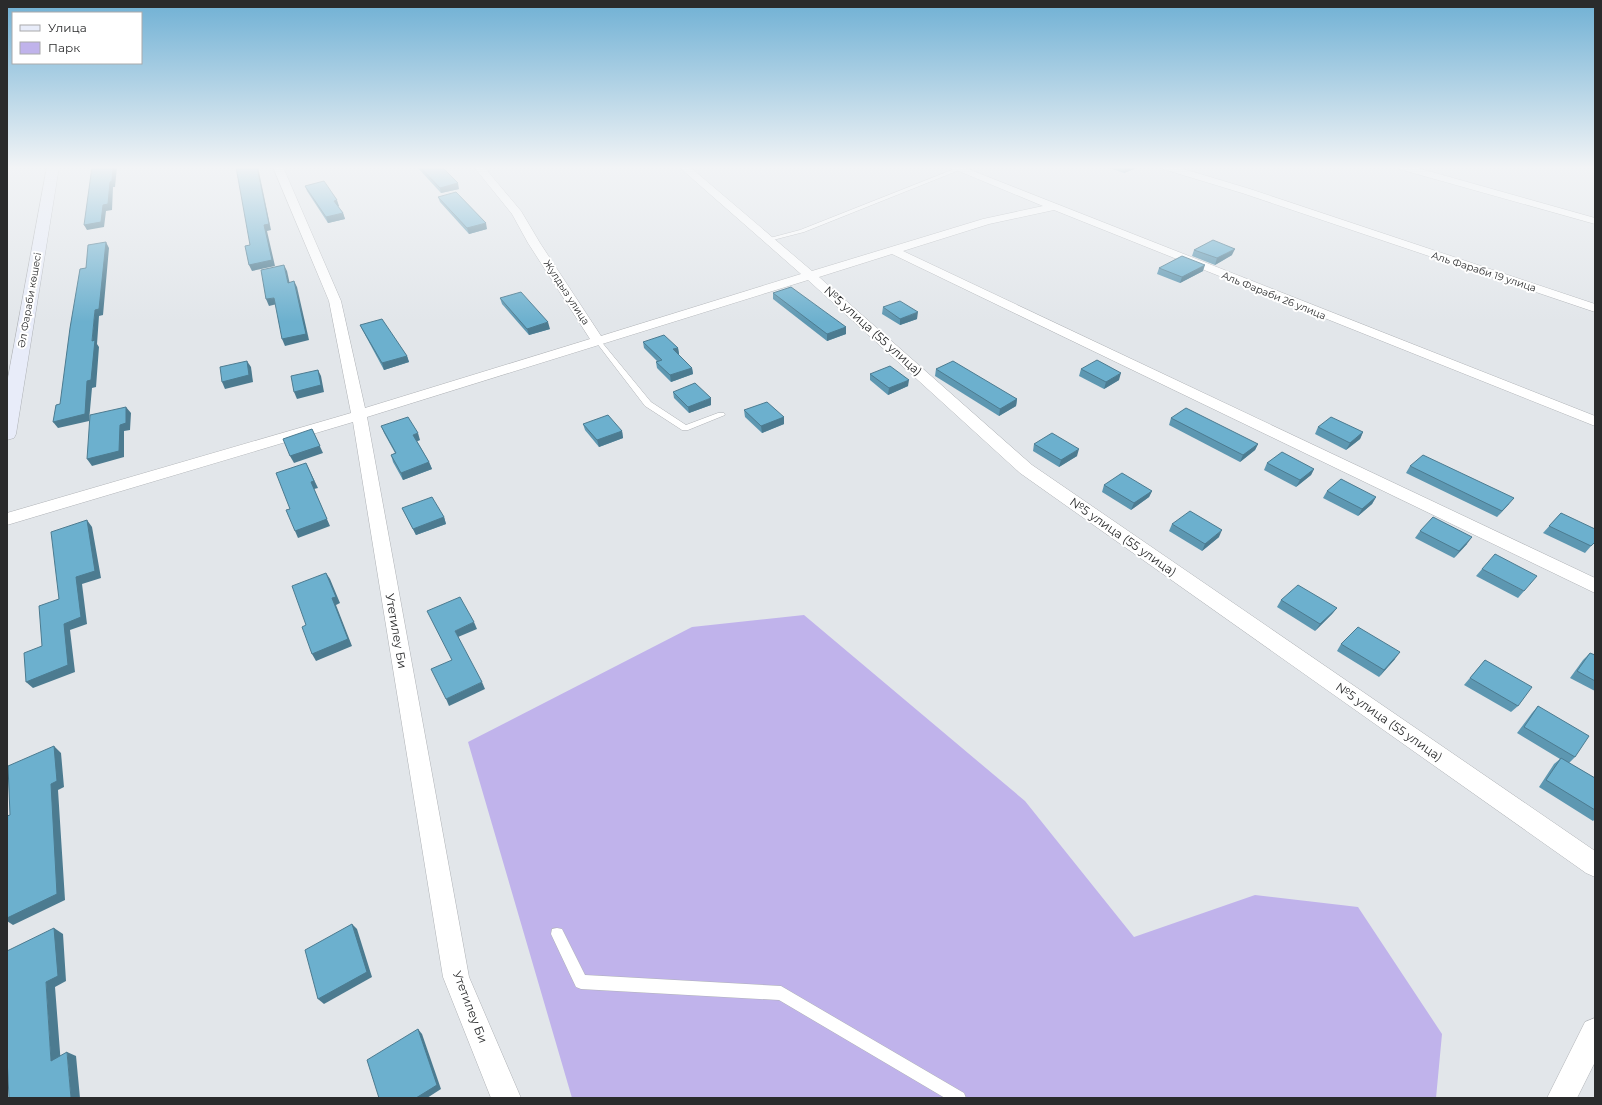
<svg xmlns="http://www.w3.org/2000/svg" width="1602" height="1105" font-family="Montserrat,sans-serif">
	<rect width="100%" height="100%" fill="#e2e6ea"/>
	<!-- green -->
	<path fill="#c0b3eb" d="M804,615L1025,801L1134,937L1255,895L1358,907L1442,1034L1436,1098H572L468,742L692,627Z"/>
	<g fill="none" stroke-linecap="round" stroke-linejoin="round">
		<!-- lane casing -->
		<g stroke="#afb2b6" stroke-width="1">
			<g id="lane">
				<path d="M957,168L962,169L804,232L769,241L766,239L800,230Z"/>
				<path d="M598,339L600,340L651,402L686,425L718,413H724L725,415L688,430H682L645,406L596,342V340Z"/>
				<path d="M557,928L562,929L585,975L781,986L964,1093L966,1098H945L779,1000L581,989L576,987L551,934L552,929Z"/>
			</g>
		</g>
		<!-- street casing -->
		<g stroke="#afb2b6" stroke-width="1">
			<g id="street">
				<path d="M273,167H283L341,301L365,408L590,339L528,243L512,214L474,167H484L521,211L540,243L601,336L801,274L679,167H690L812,271L983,219L1043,206L949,167H963L1595,416V426L1590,424L1054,210L989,224L903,251L1595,578V593L892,254L819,277L1032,465L1595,851V877L1586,873L1020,473L808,280L367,417L469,977L521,1098H491L443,977L353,422L7,525V513L351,413L329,301Z"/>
				<path d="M1162,167H1177L1250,189L1595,304V312L1242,193L1163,169Z"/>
				<path d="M1398,167H1414L1595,218V224L1399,169Z"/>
				<path d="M1595,1018V1062L1577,1098H1547L1585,1022Z"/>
			</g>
		</g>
		<!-- secondary casing -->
		<g stroke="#afb2b6" stroke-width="1">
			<path id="secondary" d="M47,167H59L16,434L14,438L7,440V383Z"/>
		</g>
		<!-- lane -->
		<use href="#lane" fill="#fff" fill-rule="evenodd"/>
		<!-- street -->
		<use href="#street" fill="#fff" fill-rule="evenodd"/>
		<!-- secondary -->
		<use href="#secondary" fill="#e8ecf9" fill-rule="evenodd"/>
	</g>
	<!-- wall -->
	<g fill="#5d97b1">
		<path d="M417,167H442L459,189L441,193Z"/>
		<path d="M1106,167H1139L1124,173Z"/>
		<path d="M305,186L339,206H338L343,213L345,219L328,223L307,191Z"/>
		<path d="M438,197L487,229L469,234L440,202Z"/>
		<path d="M1194,250L1232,255L1215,265L1192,256Z"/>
		<path d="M1159,268L1203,271L1180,283L1157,274Z"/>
		<path d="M773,293L846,327V334L827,341L773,299Z"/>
		<path d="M500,298L550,329L529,335L502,304Z"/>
		<path d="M883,307L917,319L900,325L882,314Z"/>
		<path d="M360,325L407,356L409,362L384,370L363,331Z"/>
		<path d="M643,342L678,348L679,354H678L692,368L693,374L671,382L657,368L656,362L657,361L644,348Z"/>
		<path d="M936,369L1017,399L1016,406L999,416L935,376Z"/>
		<path d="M1081,369L1119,380L1104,389L1079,376Z"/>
		<path d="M870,374L908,386L888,395L870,380Z"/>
		<path d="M673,392L711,405L689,413L674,398Z"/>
		<path d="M744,410L784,417V424L762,433L745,417Z"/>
		<path d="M1171,418L1258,444L1255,450L1240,462L1169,425Z"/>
		<path d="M583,424L622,431L623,438L599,447L585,430Z"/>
		<path d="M381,426L420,440L417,441L429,462L432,469L403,480L393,462L391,455L395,453L384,433Z"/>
		<path d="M1318,427L1363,432L1360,439L1346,450L1315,434Z"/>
		<path d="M1034,444L1077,456L1059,467L1033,451Z"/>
		<path d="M1267,463L1314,469L1311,475L1296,487L1264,470Z"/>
		<path d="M1410,466L1509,504L1497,517L1406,473Z"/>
		<path d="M1104,485L1152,491L1149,497L1131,510L1102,492Z"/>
		<path d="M1327,491L1376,497L1372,504L1358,516L1323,498Z"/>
		<path d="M402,508L444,517L446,524L416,535Z"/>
		<path d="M1561,513L1591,546L1585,553L1543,533Z"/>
		<path d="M1172,524L1219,537L1202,551L1169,531Z"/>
		<path d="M1420,531L1467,544L1454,558L1415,538Z"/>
		<path d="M1482,569L1524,591L1518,598L1476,576Z"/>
		<path d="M1281,600L1337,608L1332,614L1315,631L1277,607Z"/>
		<path d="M1341,644L1395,659L1379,677L1337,651Z"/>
		<path d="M1590,653L1595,655V691L1570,678L1583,660Z"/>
		<path d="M1485,660L1518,706L1511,712L1464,685Z"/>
		<path d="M1538,706L1575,757L1569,763L1595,778V819L1593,821L1539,787L1554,764L1560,759L1517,733L1532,713Z"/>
	</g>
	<!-- shaded-wall -->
	<g fill="#4c7b90">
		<path d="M113,167H117L115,187H113L112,210L106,211L104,227L87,230L84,225L103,205L110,182Z"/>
		<path d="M257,167H258L271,230L267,231L275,266L252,271L249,265L264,225Z"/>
		<path d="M1128,167H1139L1124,173L1125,168Z"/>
		<path d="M458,183L459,189L441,193L440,188Z"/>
		<path d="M337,200L339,206L336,207L334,201Z"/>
		<path d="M343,213L345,219L328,223L326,217Z"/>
		<path d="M486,223L487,229L469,234L467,228Z"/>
		<path d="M106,242L109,248L103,315L99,316L97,344L99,347L96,387L92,388L89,421L58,428L53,422L87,381L92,341L95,310Z"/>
		<path d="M1235,249L1232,255L1215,265L1217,258Z"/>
		<path d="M284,265L287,271L291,289L288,283Z"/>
		<path d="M1205,265L1203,271L1180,283L1182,277Z"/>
		<path d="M294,281L297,287L309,340L285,346L282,339Z"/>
		<path d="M274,298L277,304L269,306L266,299Z"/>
		<path d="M918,312L917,319L900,325V319Z"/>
		<path d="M548,322L550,329L529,335L527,329Z"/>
		<path d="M846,327V334L827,341V334Z"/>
		<path d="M678,348L679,354L674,356L673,349Z"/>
		<path d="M407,356L409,362L384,370L382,363Z"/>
		<path d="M247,361L251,367L253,382L225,389L222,382Z"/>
		<path d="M692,368L693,374L671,382L670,375Z"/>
		<path d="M318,370L321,376L324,392L297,399L294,392Z"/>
		<path d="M1121,373L1119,380L1104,389L1106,382Z"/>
		<path d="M909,380L908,386L888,395L889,388Z"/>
		<path d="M711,398V405L689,413L688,407Z"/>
		<path d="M1017,399L1016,406L999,416L1000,409Z"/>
		<path d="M126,407L131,413L130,430L124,431V457L92,466L87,459L120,425Z"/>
		<path d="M784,417V424L762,433L761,426Z"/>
		<path d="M312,429L323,453L294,463L290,456Z"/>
		<path d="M622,431L623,438L599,447L597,440Z"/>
		<path d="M1363,432L1360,439L1346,450L1350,443Z"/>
		<path d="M418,433L420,440L415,442L413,435Z"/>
		<path d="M1258,444L1255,450L1240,462L1243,455Z"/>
		<path d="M1079,449L1077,456L1059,467L1061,460Z"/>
		<path d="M429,462L432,469L403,480L401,473Z"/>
		<path d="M306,463L318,488L314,489L330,526L298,538L295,531L311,482Z"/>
		<path d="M1314,469L1311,475L1296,487L1300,480Z"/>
		<path d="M1152,491L1149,497L1131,510L1134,503Z"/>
		<path d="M1376,497L1372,504L1358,516L1362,509Z"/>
		<path d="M1514,498L1509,504L1497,517L1502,511Z"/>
		<path d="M444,517L446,524L416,535L413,529Z"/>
		<path d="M87,520L92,527L101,578L82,584L87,624L70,630L75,672L33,688L26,682L76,577Z"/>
		<path d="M1222,530L1219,537L1202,551L1205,544Z"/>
		<path d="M1472,537L1467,544L1454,558L1459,551Z"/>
		<path d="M326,573L330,579L340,603L336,605L352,646L316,661L312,654L332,598Z"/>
		<path d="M1337,608L1332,614L1315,631L1320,624Z"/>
		<path d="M474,622L477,629L458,637L455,631Z"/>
		<path d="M1400,652L1395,659L1379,677L1384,670Z"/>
		<path d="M482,682L485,689L449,706L446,699Z"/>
		<path d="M54,746L61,753L64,787L58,790L65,900L13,925L7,921V918L51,784Z"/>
		<path d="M352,924L357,929L372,977L324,1004L318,999Z"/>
		<path d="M54,928L63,934L66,981L55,987L61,1065L51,1061L46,982Z"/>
		<path d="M418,1029L422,1034L441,1089L427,1098H416Z"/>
		<path d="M67,1052L76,1056L80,1098H71Z"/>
	</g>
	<!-- building -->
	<g fill="#6cb0ce" stroke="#4c7b90">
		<path d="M92,167H113L112,181L110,182L108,204L103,205L101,222L84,225Z"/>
		<path d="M236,167H257L269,224L264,225L272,260L249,265L245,246L250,245Z"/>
		<path d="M420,167H442L458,183L440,188Z"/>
		<path d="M324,181L337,200L334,201L343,213L326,217L305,186Z"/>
		<path d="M456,192L486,223L467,228L438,197Z"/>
		<path d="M1213,240L1235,249L1217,258L1194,250Z"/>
		<path d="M106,242L99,309L95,310L92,341L95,340L91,380L87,381L85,414L53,422L56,405L60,404L70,328L80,269L86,268L88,245Z"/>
		<path d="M1182,256L1205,265L1182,277L1159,268Z"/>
		<path d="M284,265L288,283L294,281L306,334L282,339L274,298L266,299L261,270Z"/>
		<path d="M791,287L846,327L827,334L773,293Z"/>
		<path d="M521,292L548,322L527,329L500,298Z"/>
		<path d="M900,301L918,312L900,319L883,307Z"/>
		<path d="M382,319L407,356L382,363L360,325Z"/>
		<path d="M664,335L678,348L673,349L692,368L670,375L656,362L662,360L643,342Z"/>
		<path d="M1097,360L1121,373L1106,382L1081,369Z"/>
		<path d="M247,361L249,375L222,382L220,367Z"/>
		<path d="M953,361L1017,399L1000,409L936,369Z"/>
		<path d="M890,366L909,380L889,388L870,374Z"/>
		<path d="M318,370L321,385L294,392L291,376Z"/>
		<path d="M695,383L711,398L688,407L673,392Z"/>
		<path d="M767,402L784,417L761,426L744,410Z"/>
		<path d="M126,407V423L120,425L119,451L87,459L90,415Z"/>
		<path d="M1186,408L1258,444L1243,455L1171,418Z"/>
		<path d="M608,415L622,431L597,440L583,424Z"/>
		<path d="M408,417L418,433L413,435L429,462L401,473L391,455L396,453L381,426Z"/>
		<path d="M1331,417L1363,432L1350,443L1318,427Z"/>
		<path d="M312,429L320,446L290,456L283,439Z"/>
		<path d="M1052,433L1079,449L1061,460L1034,444Z"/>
		<path d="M1282,452L1314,469L1300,480L1267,463Z"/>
		<path d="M1423,455L1514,498L1502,511L1410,466Z"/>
		<path d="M306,463L314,481L311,482L327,519L295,531L286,510L290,509L276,473Z"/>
		<path d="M1122,473L1152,491L1134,503L1104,485Z"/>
		<path d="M1341,479L1376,497L1362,509L1327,491Z"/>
		<path d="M432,497L444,517L413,529L402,508Z"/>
		<path d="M1190,511L1222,530L1205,544L1172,524Z"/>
		<path d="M1561,513L1595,529V542L1591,546L1549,526Z"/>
		<path d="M1433,517L1472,537L1459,551L1420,531Z"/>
		<path d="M87,520L95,571L76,577L81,617L64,624L68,665L26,682L24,653L42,646L39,606L59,599L51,532Z"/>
		<path d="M1495,554L1537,576L1524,591L1482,569Z"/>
		<path d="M326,573L336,597L332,598L348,639L312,654L302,627L306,625L292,586Z"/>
		<path d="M1298,585L1337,608L1320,624L1281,600Z"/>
		<path d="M460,597L474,622L455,631L482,682L446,699L431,669L452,660L427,611Z"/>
		<path d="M1358,627L1400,652L1384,670L1341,644Z"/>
		<path d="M1590,653L1595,655V681L1577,671Z"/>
		<path d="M1485,660L1532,687L1518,706L1470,678Z"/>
		<path d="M1538,706L1589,736L1575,757L1524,727Z"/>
		<path d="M54,746L57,781L51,784L57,894L7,918V816L10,815L8,766Z"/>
		<path d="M1561,758L1595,778V810L1546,780Z"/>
		<path d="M352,924L367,972L318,999L305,950Z"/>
		<path d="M54,928L58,976L46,982L51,1061L67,1052L71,1098H9L7,1057V951Z"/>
		<path d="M418,1029L437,1085L416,1098H379L367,1060Z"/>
	</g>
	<!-- sky -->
	<linearGradient id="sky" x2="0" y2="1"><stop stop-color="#6fb0d4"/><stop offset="0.52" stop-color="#f2f4f6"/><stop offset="1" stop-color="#f2f4f6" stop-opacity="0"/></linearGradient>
	<rect width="1602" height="322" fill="url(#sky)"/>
	<g text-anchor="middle" stroke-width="4" stroke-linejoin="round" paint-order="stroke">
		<!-- far-street labels -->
		<g font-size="10" fill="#2a2b2c" stroke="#fff">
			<text transform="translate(1484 271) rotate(18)" y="4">Аль Фараби 19 улица</text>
			<text transform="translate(567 292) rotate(57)" y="4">Жулдыз улица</text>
			<text transform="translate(1274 295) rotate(22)" y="4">Аль Фараби 26 улица</text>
			<text transform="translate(29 300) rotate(-80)" y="4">Әл Фараби көшесі</text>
		</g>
		<!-- street labels -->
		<g font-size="12" fill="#2a2b2c" stroke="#fff">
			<text transform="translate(873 331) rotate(42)" y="4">№5 улица (55 улица)</text>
			<text transform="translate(1123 537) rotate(35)" y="4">№5 улица (55 улица)</text>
			<text transform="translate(396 631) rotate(80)" y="4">Утетилеу Би</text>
			<text transform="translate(1389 722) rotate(35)" y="4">№5 улица (55 улица)</text>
			<text transform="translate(470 1007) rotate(69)" y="4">Утетилеу Би</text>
		</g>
	</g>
	<!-- border -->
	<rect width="1602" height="1105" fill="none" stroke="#2a2b2c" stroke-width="16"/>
	<!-- legend -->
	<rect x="12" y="12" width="130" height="52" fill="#ffffff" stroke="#aaaaab"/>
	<rect x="20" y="25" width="20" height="6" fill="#e8ecf9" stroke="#aaaaab"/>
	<text x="48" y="32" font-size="12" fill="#2a2b2c">Улица</text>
	<rect x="20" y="42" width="20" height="12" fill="#c0b3eb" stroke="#aaaaab"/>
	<text x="48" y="52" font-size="12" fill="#2a2b2c">Парк</text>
</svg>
